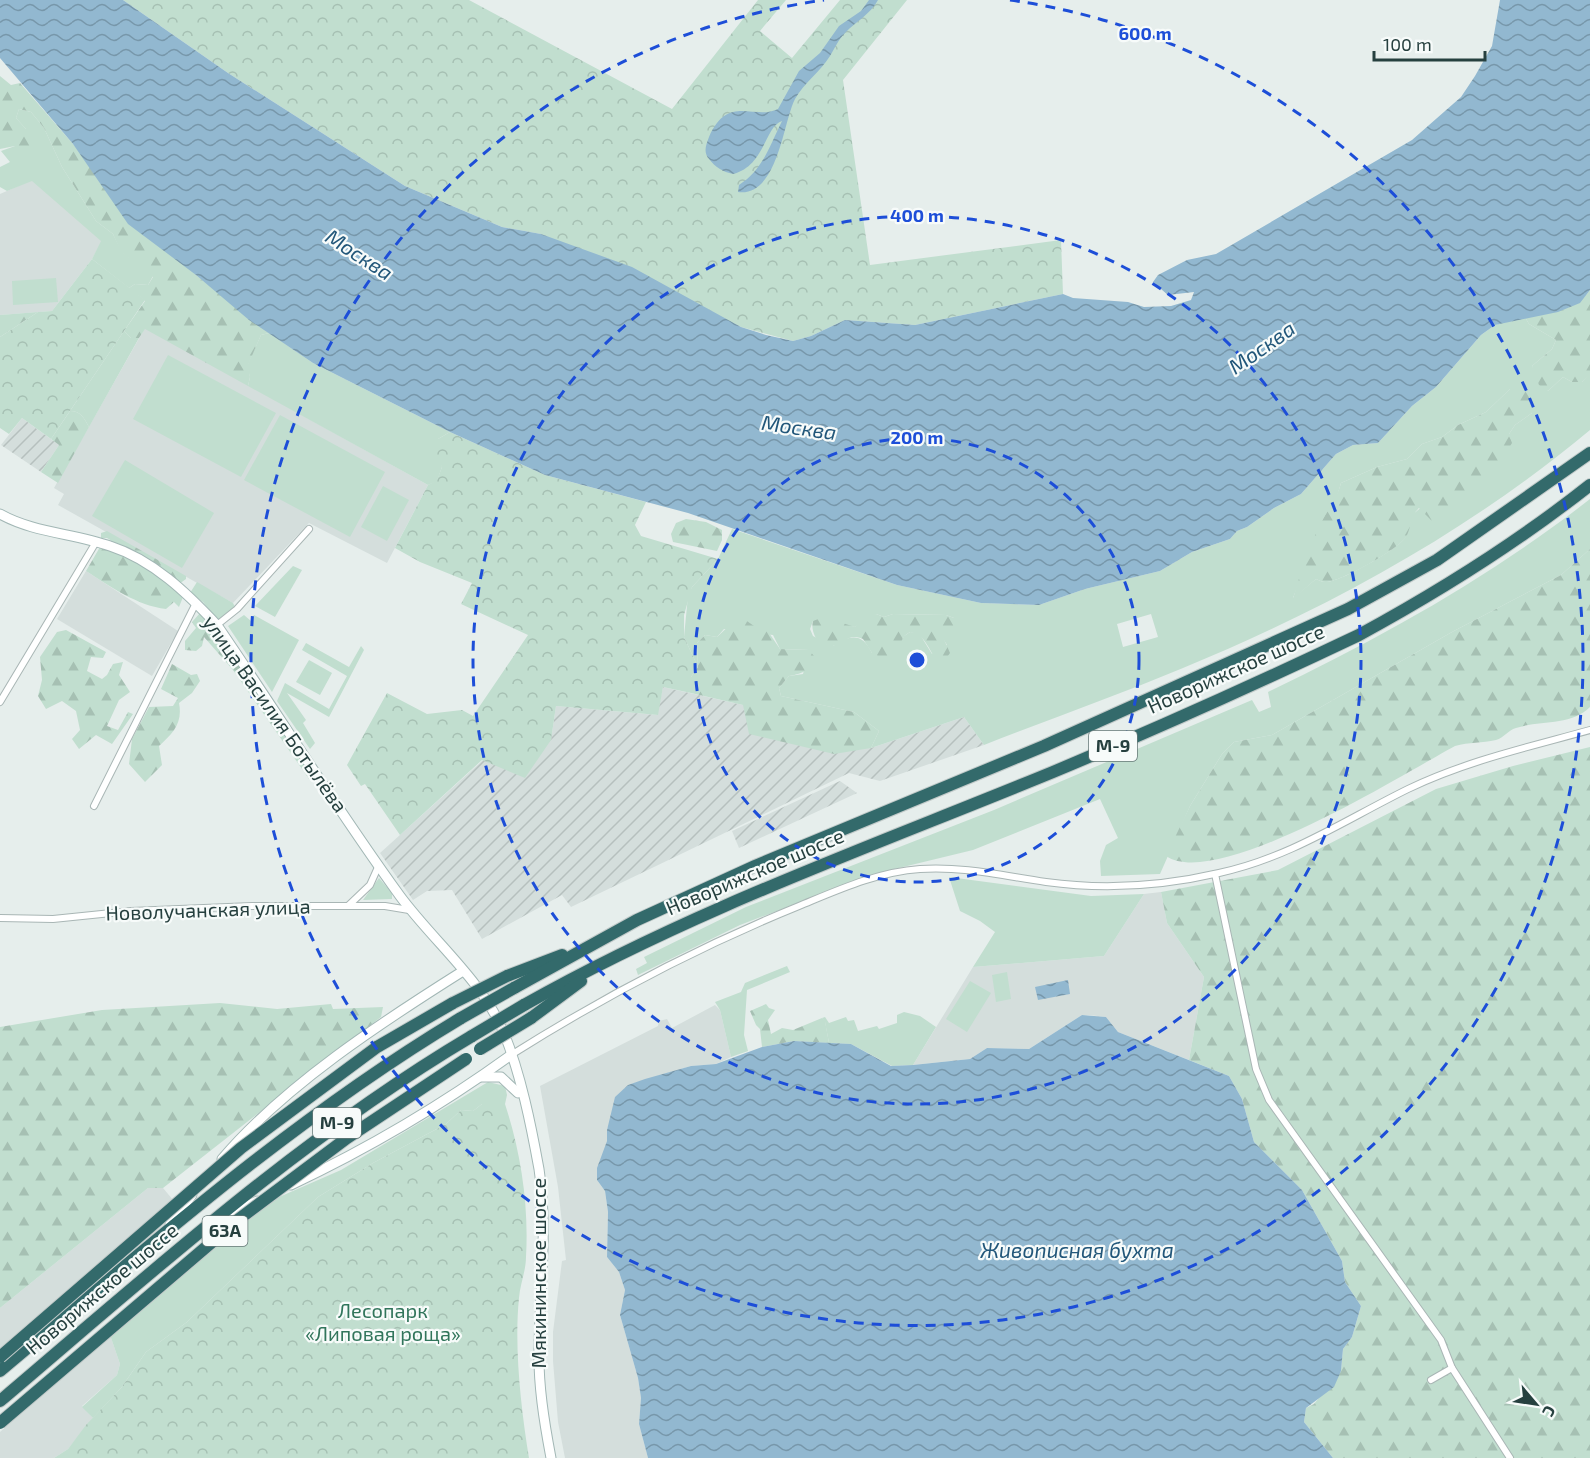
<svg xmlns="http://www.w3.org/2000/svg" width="1590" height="1458" font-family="'Exo 2',sans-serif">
	<defs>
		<pattern id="industrial-furrows" width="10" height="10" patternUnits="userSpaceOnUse" patternTransform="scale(1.5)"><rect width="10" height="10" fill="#d4dedc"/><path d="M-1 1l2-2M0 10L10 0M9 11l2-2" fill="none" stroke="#b6c0be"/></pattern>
		<pattern id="forest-firs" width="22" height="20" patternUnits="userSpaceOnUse" patternTransform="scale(1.5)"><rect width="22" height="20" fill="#c1decf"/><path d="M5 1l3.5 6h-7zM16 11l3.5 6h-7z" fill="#a6c0b3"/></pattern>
		<pattern id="park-crowns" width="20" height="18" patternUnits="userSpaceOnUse" patternTransform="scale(1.5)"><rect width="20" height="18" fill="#c1decf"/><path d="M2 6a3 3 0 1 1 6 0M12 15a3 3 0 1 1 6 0" fill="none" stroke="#a6c0b3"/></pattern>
		<pattern id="water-waves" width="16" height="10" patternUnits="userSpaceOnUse" patternTransform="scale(1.5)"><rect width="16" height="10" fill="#92b8d0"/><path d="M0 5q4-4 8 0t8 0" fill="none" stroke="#7797aa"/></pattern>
	</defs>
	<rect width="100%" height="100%" fill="#e6eeec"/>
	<!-- built -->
	<g fill="#d4dedc">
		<path d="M32,180L102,241L92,259L52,311L0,315V194Z"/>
		<path d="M145,328L428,485L387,563L309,523L233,603L58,505L64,494L54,488Z"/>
		<path d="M86,571L178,631L152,676L57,619Z"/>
		<path d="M1161,892L1167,923L1204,977L1189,1060L1118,1032L1106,1017L1089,1015H1082L1029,1049L987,1048L970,1059L913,1065L973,967L1104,956L1144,894Z"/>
		<path d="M715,1005L720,1010L731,1057L716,1064L691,1066L628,1085L607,1129V1141L597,1180L605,1191L608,1212L607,1257L619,1272L625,1290L620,1315L638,1378L641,1398L639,1424L648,1458H565L558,1422L553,1361V1332L562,1261L566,1260L558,1187L540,1086L658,1026L659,1021L667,1019L672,1028Z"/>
		<path d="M148,1188H163L173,1200L0,1351V1308Z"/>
		<path d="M110,1335L120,1364L117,1375L82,1406L93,1418L68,1449L54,1458H0V1432Z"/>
	</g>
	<!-- industrial -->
	<g fill="url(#industrial-furrows)">
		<path d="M22,418L59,445L41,472L1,445Z"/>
		<path d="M663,687L743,705L871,748L964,717L984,745L880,781L849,773L571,907L562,895L482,939L452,890L427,891L413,900L380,853L483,760L551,740L556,706L657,715Z"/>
		<path d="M840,781L857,793L739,848L732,831Z"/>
	</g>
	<!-- grass -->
	<g fill="#c1decf" fill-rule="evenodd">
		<path d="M19,109L31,112L44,128L62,167L96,221L113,234L122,252L153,276L148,285L135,284L129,288L92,259L101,241L32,181L7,191L0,187V167L10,162L1,151L15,146L26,129L16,118Z"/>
		<path d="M56,278L58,302L13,305L12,281Z"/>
		<path d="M1525,317L1529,324L1556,340L1552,349L1532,366L1548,391L1563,377L1572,382H1582L1590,374V430C1469,531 1329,608 1183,668C1118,695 1050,719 984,745L964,717L871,748L879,731L854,712L781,696L779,688L789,676L803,674L809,650L780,649L773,635L724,629L717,637L705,635L697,643L698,667L684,637L688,596L692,587L718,559L732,529L897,585L981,603L1039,605L1085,589L1160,571L1192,552L1230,539L1237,531L1247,527L1274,508L1301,494L1336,454L1353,445L1378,443L1412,406L1436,387L1481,335L1495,325ZM1510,389L1532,413L1515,425L1509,434L1412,515C1410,522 1409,532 1405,538C1398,549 1339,583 1325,582C1322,582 1319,580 1316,579L1293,598L1323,519L1335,503L1341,483L1377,467L1407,459L1422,444L1442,437L1458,425L1486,412ZM876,614L884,617L893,614L946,615L954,618L942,637L947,645L932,654L919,633L910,632L904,636L900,643L872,653C862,632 850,635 833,646L813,636L810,629L813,621L855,627ZM1151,614L1158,637L1123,647L1117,624Z"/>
		<path d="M124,331L131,338H139L89,427C84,418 81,411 70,411Z"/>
		<path d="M269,333L313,363L450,432L438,439L442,467L437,481L428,485L248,386L250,377L247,366L261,335Z"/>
		<path d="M168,355L276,413L241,477L133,419Z"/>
		<path d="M280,415L385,472L350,537L244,480Z"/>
		<path d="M125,460L214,513L182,568L92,516Z"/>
		<path d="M383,486L409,500L387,541L361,527Z"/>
		<path d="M1590,499V549L1561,575L1452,632L1272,735L1234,742L1222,754L1190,806L1160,874L1101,876L1100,861L1106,845L1118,838L1100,799L973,850L874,874L740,925L638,975L636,969L647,963L644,957L746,907L994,810L1252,700L1259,712L1271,707L1268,692C1382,637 1489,578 1590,499Z"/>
		<path d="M293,566L302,570L275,617L255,606Z"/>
		<path d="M197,582L233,603L235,607L218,621L203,602L190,593Z"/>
		<path d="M244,615L251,621L254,615L299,640L272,692L228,626Z"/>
		<path d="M306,643L349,667L361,646L364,650L329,717L287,693L306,720L303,723L315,743L310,749L277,701L285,683L329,709L347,676L302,650Z"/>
		<path d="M309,660L332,673L320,695L296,682Z"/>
		<path d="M949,877L1091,896L1144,894L1104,956L973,967L995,932L980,921L960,911Z"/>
		<path d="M379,878L392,893V899L363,900Z"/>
		<path d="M787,966L790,972L747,990L744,1035L748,1051L731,1057L720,1010L715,1002L741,992L745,983Z"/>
		<path d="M1007,972L1011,999L996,1002L992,975Z"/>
		<path d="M970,981L991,993L967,1032L946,1019Z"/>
		<path d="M904,1012L920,1016L936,1027L913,1065L892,1066L851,1044L829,1043L825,1022L822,1018L825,1017L829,1023L846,1017L848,1021L854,1020L858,1031L877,1026L879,1029L897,1023V1015Z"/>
		<path d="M488,1082L505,1086L507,1095L505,1104H482L473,1111L461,1110L446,1124L373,1163L318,1197L187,1322L146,1352L121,1388L93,1418L82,1407L117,1375L120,1364L110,1335L270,1201L341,1170Z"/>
	</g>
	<!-- forest -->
	<g fill="url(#forest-firs)">
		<path d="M0,76L11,85L20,83L73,144L196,275L269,333L261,335L248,365L250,377L248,386L145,329L139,338H131L124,331L145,301L138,295L55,321L99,265L129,288L135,284L148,285L153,277L121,252L113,234L96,221L62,167L44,128L31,112L19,109L16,118L26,129L33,146L27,152L15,146L0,149Z"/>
		<path d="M1590,290V375L1582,382H1572L1563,377L1548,391L1539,385L1532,366L1552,349L1556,340L1529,324L1525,317C1551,313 1573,312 1590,290Z"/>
		<path d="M38,312L0,337V315Z"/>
		<path d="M1528,383L1532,413L1515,425L1509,434L1512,443C1494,474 1465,508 1434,523L1419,508C1409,517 1412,527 1406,537C1399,549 1339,583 1325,582C1322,582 1319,580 1316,579L1293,599C1300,573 1309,549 1320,524C1328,509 1336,501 1341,483L1377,467L1407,459L1422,444L1442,437L1458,425L1486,412L1510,389Z"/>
		<path d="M70,411C81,411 84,418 89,427L58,483L41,472L59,445L51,439Z"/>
		<path d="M686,519L706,522L722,530V540L717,551L673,542L671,534L676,523Z"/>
		<path d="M107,531L186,576V579L179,584L107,538H101V533Z"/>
		<path d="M100,547C130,552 160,577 183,597L179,607L174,602L166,609C138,606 109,586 86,571Z"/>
		<path d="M1590,549V707C1571,726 1540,720 1516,728C1508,730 1504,738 1496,740C1482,743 1469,742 1455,746C1403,774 1217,891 1166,856L1190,806L1222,754L1234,742L1272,735L1452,632L1561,575Z"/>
		<path d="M200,613L210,621L314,774L309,779L233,670L204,637L202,646L196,651L185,650V641L196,628L192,622Z"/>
		<path d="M876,614L884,617L893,614L946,615L954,618L955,626L943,637L950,653L945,660L937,661C928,649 926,635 910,632C901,637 900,642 903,652L897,658L888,661L872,653L863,639C848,633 846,643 833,646C818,649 810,631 813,621L821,618L830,619L855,627L867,615Z"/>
		<path d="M744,619L754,626L765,627L780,649L809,650L814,656C809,671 805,673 789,676L779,688L781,696L854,712L879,731L871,748L834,754L749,734L743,705L691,693V677L698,667L697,643L705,635L717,637L733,622Z"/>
		<path d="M66,630L106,652L103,658L91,657L87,671L102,679L107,675L113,664L123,662L119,675L130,692L119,700L107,726L118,730L128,712L133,714L112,744L96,735L79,749L72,739L80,730L76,711L62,701L46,709L38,696L42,680L40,657L57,632Z"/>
		<path d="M172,664L191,675L197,674L200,681L192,693L179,703C183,723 173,733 159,746L162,765L145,782L129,764L132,739L149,707L173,706L178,698L161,689Z"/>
		<path d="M1590,747V1458H1333L1304,1422L1306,1408L1314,1404L1341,1371L1343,1349L1352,1337L1361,1306L1345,1282L1342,1261L1302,1190L1254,1142L1242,1099L1229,1076L1189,1060L1204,977L1167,923L1161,892L1278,870L1436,789L1513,766Z"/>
		<path d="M220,1003L277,1009L331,1004L333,1009L383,1007L381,1017L163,1188H148L0,1308V1027L102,1010Z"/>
		<path d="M766,1004L769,1008L775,1010L768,1020L771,1034L782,1028L793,1030L822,1018L825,1021L829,1043L794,1041L762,1047L760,1029L756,1025L750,1011Z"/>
	</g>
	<!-- park -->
	<g fill="url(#park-crowns)">
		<path d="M123,0H469L672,109L758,0H786L760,31L792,58L840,0H907L843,80L870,265L1061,240L1063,294L915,325L845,320L811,336L793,341L741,327L541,234L502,227L405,186L228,73Z"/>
		<path d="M92,259L145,300L51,439L22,418L9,434L0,428V337L38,312L52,311Z"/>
		<path d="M450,432L545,475L646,502L635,525L641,536L718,559L692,587L684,615V637L698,667L691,677V693L663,687L658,715L556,706L551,740L525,778L482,760L400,835L365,784L361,786L347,765L387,693L427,714L462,710L473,716L528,635L461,604L472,583L420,562L395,548L428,485L437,480L442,467L433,450L438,439Z"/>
		<path d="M482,1104H505C521,1153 529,1205 526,1257C526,1271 520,1284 519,1298C514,1347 521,1409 529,1458H54L68,1449L86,1425L121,1388L146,1352L187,1322L318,1197L373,1163L446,1124L461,1110L473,1111Z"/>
	</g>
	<!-- water -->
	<g fill="url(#water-waves)">
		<path d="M0,0H123L228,73L405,186L502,227L541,234L632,267L741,327L766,335L793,341L811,336L845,320L915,325L1063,294L1073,298L1128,302L1144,307L1171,306L1191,300L1194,292L1168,295L1153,282L1158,275L1187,260L1216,254L1412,140L1461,97L1475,76L1492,46L1500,0H1590V290L1580,303L1558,312L1495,325L1481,335L1436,387L1412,406L1378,443L1353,445L1336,454L1301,494L1274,508L1247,527L1237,531L1230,539L1192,552L1160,571L1085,589L1039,605L981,603L897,585L688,513L545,475L450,432L313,363L249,320L196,275L128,224L73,144L0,58Z"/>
		<path d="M869,0H878C870,15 856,21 845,33C838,40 835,48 830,56C820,72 804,83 795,99C783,122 778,197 738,192L739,185C763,170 770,145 782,121C765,126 765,166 733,174C723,172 715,167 709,159C703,152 706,145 709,137C728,93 755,121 778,109L799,71L820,53L839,26L861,11Z"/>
		<path d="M1068,980L1070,994L1038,1000L1035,987Z"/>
		<path d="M1082,1015L1106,1017L1118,1032L1229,1076L1242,1099L1254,1142L1302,1190L1342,1261L1345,1282L1361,1306L1352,1337L1343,1349L1341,1371L1334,1387L1306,1408L1304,1422L1333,1458H648L639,1424L641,1398L638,1378L620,1315L625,1290L619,1272L607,1257L608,1212L605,1191L597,1180V1168L607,1141V1130L615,1097L628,1085L645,1079L691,1066L716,1064L762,1047L794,1041L851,1044L891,1066L913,1065L970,1059L987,1048L1029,1049Z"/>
	</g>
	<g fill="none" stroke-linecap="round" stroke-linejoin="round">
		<!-- street casing -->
		<g stroke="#a9b6b5" stroke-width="8">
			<g id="street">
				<path d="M217,625L237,609L309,529"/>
				<path d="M0,702L96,542"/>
				<path d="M94,806L196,603"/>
				<path d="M1215,874L1256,1069L1269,1100L1441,1340L1452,1368L1510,1458"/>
				<path d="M349,905L370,885L379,865"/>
				<path d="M0,918L53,919L131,911L252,906H385L409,910"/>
				<path d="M511,1055C603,997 698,947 799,906C838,890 877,872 920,869C963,866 1004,876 1046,882C1104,890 1163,886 1219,873C1289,858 1345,820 1408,789C1466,761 1529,747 1590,730"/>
				<path d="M1431,1380L1452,1368"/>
			</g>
		</g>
		<!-- secondary casing -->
		<g stroke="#a2b7b5" stroke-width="11">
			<g id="secondary">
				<path d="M0,514C34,533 73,533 110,546C153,560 187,593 217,625C278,714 336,808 400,896C434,942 482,980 504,1033C521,1075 531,1125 539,1169C548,1228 540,1288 539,1347C538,1384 544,1421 551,1458"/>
				<path d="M482,1077H501L518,1093"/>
				<path d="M222,1159C285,1085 382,1022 463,971"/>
				<path d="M291,1185C367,1149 442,1105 511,1055"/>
				<path d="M223,1217L257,1201"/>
				<path d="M170,1224L192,1195"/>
			</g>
		</g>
		<!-- highway casing -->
		<g stroke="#c2cac9" stroke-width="14">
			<g id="highway">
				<path d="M507,976L562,955"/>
				<path d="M514,988L637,920L755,866L1044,746L1348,609L1437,560L1590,453"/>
				<path d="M524,1005C694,909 873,846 1053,772C1156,729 1258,683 1359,635C1440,591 1518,542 1590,485"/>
				<path d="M531,1018L581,981"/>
				<path d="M377,1047L453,1003"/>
				<path d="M0,1371C149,1246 294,1118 461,1018"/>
				<path d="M0,1401C152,1272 300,1138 472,1036"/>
			</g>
		</g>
		<!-- street -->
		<use href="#street" stroke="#fff" stroke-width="6"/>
		<!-- secondary -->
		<use href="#secondary" stroke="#fff" stroke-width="9"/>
		<!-- highway -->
		<use href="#highway" stroke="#336a6b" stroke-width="12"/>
		<!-- highway-bridge casing -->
		<g stroke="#c2cac9" stroke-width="14" stroke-linecap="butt">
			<g id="highway-bridge">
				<path d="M453,1003L507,976"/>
				<path d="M461,1018L514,988"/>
				<path d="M472,1036L524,1005"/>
				<path d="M480,1049L531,1018"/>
				<path d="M0,1357L241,1148L377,1047"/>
				<path d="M0,1423L239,1219L347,1138L466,1059"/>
			</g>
		</g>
		<!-- highway-bridge -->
		<use href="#highway-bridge" stroke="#336a6b" stroke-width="12"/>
	</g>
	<!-- distance rings -->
	<g fill="none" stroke="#1d4ed8" stroke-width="3" stroke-dasharray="10 8">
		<circle cx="917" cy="660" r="222"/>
		<circle cx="917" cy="660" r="444"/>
		<path d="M1010 0A666 666 0 1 1 824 0"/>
	</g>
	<g text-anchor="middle" stroke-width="4.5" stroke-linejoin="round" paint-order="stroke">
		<!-- shield labels -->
		<g fill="#f7fbfa" stroke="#657877" stroke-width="1.5">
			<rect x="1089" y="731" width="48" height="30" rx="4.5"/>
			<rect x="313" y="1108" width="48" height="30" rx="4.5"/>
			<rect x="202.5" y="1216" width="45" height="30" rx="4.5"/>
		</g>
		<g font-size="18" font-weight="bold" fill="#26403f">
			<text x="1113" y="752">М-9</text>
			<text x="337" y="1129">М-9</text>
			<text x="225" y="1237">63A</text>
		</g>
		<!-- street labels -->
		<g font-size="20" fill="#26403f" stroke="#f7fbfa">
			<text transform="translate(1236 669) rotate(-24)" y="7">Новорижское шоссе</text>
			<text transform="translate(275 714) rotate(55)" y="7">улица Василия Ботылёва</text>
			<text transform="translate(755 872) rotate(-23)" y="7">Новорижское шоссе</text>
			<text transform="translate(208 910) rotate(-2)" y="7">Новолучанская улица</text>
			<text transform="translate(539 1273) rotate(-90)" y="7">Мякининское шоссе</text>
			<text transform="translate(102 1289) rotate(-40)" y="7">Новорижское шоссе</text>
		</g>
		<!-- park labels -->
		<g font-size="20" fill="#31755b" stroke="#f7fbfa">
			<text x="383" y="1318">Лесопарк<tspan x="383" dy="23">«Липовая роща»</tspan></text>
		</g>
		<!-- water labels -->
		<g font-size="21" font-style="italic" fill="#22577a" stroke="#f7fbfa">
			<text transform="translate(359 255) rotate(33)" y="7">Москва</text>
			<text transform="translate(1262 348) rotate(-35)" y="7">Москва</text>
			<text transform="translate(799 428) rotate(8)" y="7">Москва</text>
			<text x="1077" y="1258">Живописная бухта</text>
		</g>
	</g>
	<circle cx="917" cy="660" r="9" fill="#1d4ed8" stroke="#f7fbfa" stroke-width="3"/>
	<g font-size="18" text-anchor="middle" font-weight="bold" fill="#1d4ed8" stroke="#f7fbfa" stroke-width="4.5" stroke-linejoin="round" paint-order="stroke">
		<text x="1145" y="40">600 m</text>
		<text x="917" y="222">400 m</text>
		<text x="917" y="444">200 m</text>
	</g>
	<!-- north arrow -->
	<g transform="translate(1536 1404) rotate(119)" stroke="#f7fbfa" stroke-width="4.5" paint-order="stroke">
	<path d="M0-4.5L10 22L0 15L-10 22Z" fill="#26403f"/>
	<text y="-9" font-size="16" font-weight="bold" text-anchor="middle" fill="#26403f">С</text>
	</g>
	<!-- scale -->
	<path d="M1374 51v9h111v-9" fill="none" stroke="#26403f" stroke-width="3"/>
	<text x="1383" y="51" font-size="18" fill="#26403f" stroke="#f7fbfa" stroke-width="4.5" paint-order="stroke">100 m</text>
</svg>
